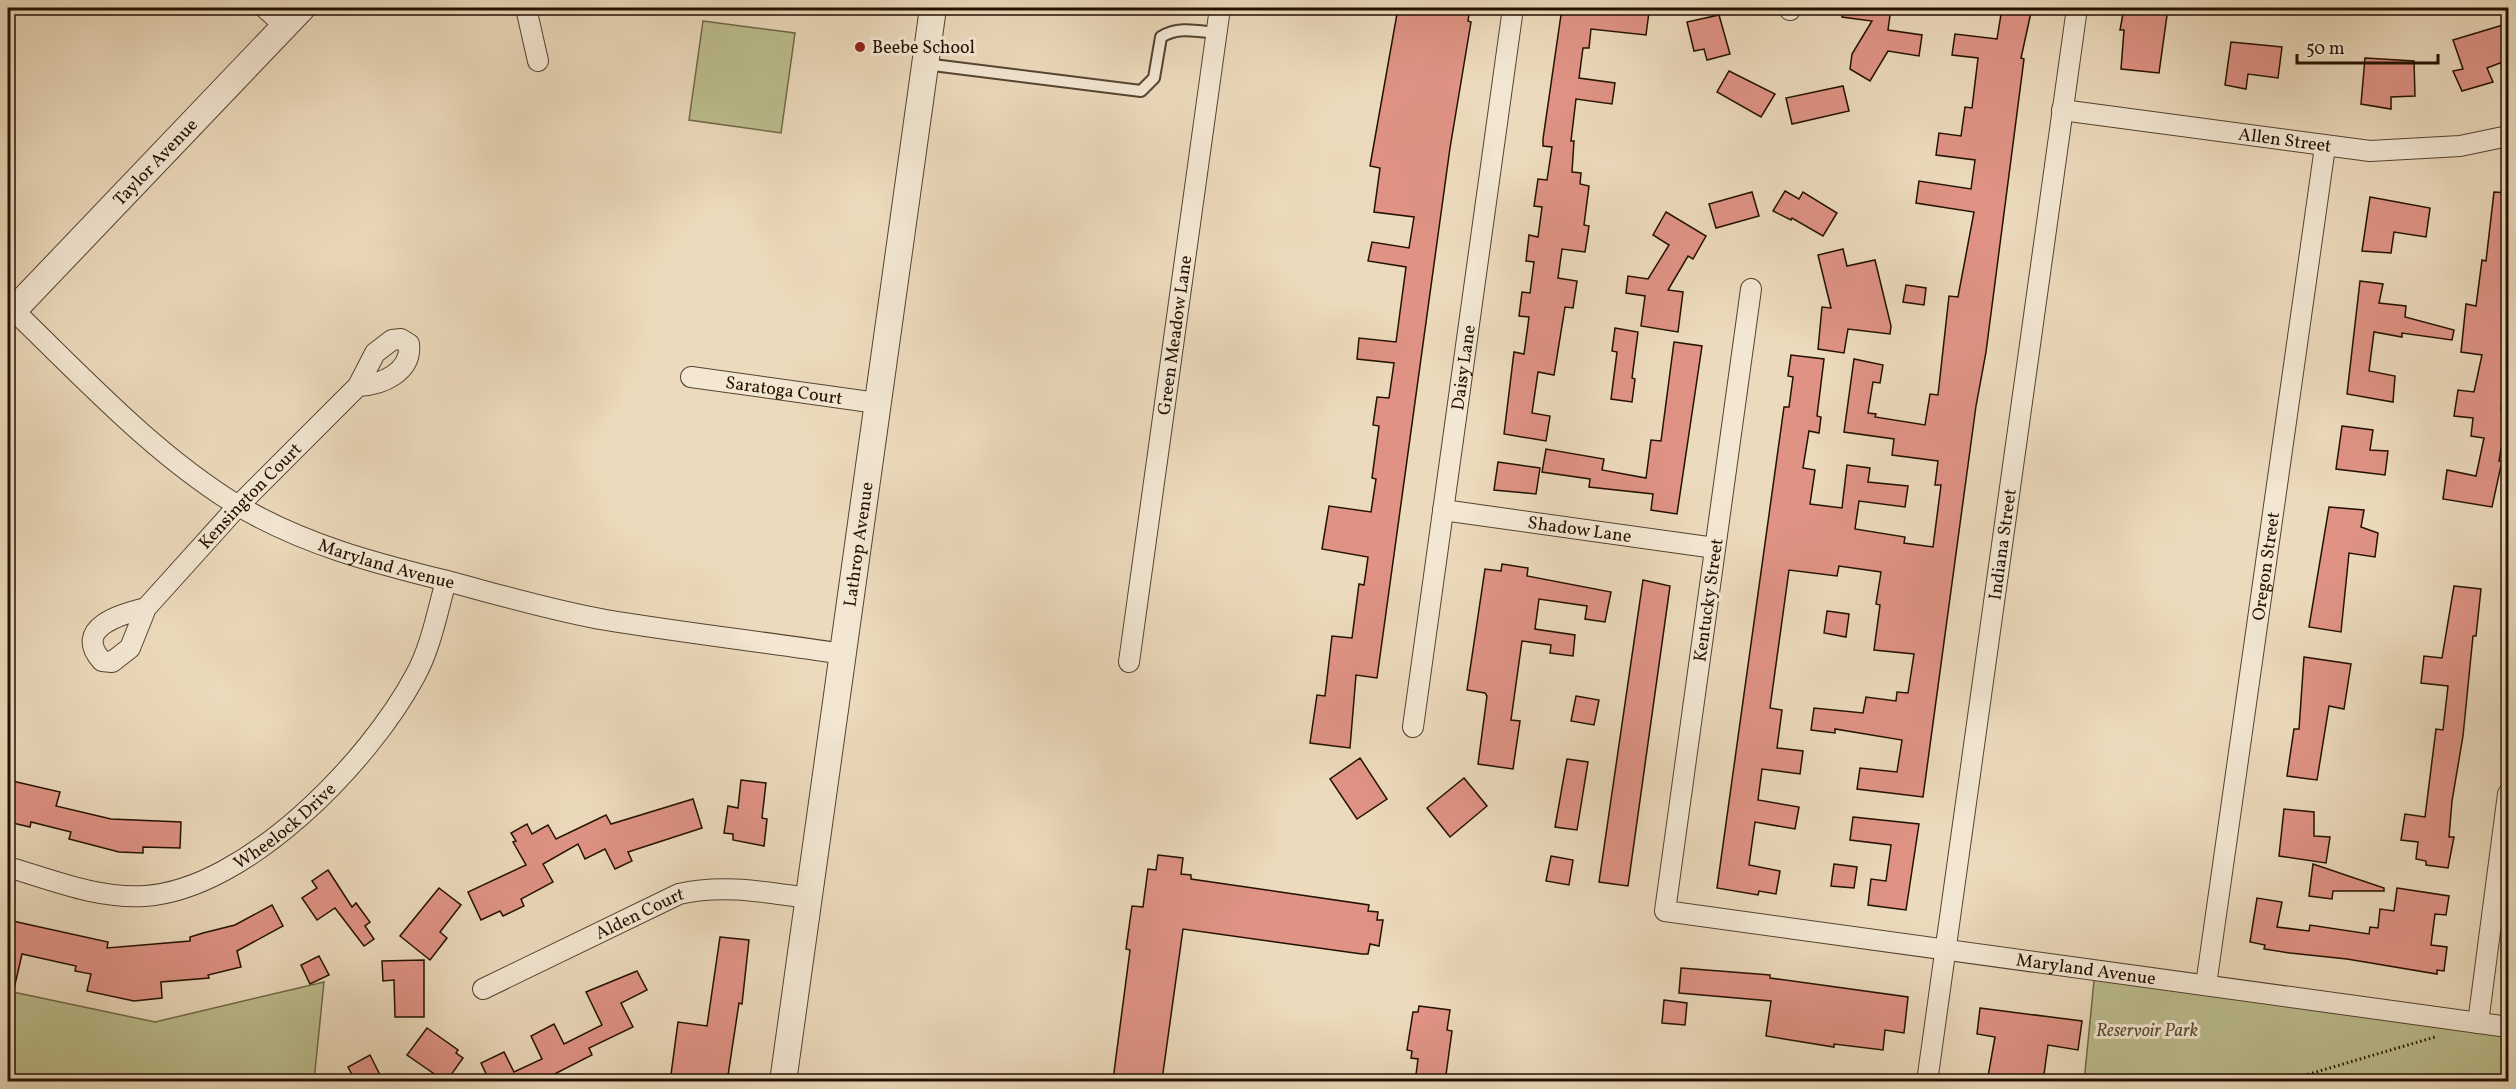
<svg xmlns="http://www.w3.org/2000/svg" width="2516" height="1089" font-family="Vollkorn,serif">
	<rect width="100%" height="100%" fill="#ecdabc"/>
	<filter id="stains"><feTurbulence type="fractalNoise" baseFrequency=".00333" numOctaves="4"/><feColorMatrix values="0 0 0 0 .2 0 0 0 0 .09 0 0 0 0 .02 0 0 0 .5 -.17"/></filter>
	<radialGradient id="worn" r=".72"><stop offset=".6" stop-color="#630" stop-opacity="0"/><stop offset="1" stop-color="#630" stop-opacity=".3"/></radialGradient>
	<!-- green -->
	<g fill="#bcbe8e" stroke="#706848" stroke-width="1.5">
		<path d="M703,21L795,33L781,133L689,120Z"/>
		<path d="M2095,971L2508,1027V1081L2084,1082Z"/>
		<path d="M324,982L314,1081H8V991L155,1022Z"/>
	</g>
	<!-- building -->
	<g fill="#e09385" stroke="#231101" stroke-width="1.5">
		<path d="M1398,8H1470L1468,21L1471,22L1450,148L1377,678L1356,675L1350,748L1310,743L1317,695L1325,696L1332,636L1352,638L1359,584L1364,585L1368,557L1322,549L1329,506L1371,512L1376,479L1372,478L1379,426L1373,425L1377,397L1389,398L1394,363L1357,359L1359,338L1396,342L1406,267L1368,261L1372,242L1409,248L1414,217L1374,212L1380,168L1370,166Z"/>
		<path d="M1562,8H1609L1649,12L1646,35L1591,29L1589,48H1583L1579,78L1615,83L1612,104L1576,99L1571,141H1574L1572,172L1581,173L1580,184L1589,186L1584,225L1589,226L1585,252L1562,249L1558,278L1577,281L1573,308L1565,307L1554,375L1538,372L1532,413L1550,416L1546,441L1504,434L1514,352L1524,354L1529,317L1519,316L1522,292L1530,293L1534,262L1526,261L1529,235L1538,237L1542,207L1534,206L1538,179L1547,180L1552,147L1543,146V139Z"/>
		<path d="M1842,8H1891L1888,30L1922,35L1919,56L1888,51L1870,81L1850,69L1852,54L1872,21L1842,17Z"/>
		<path d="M2002,8H2032L2021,58L2024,59L1986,352L1976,406L1923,797L1857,789L1860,768L1897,772L1902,740L1835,729V733L1811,730L1814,708L1863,713L1866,697L1896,701L1897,692L1908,693L1914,654L1874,650L1880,605L1876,604L1881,572L1839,566L1837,576L1789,570L1770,708L1782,710L1777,748L1803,751L1800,774L1762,769L1758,800L1799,807L1795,829L1755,822L1749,865L1780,871L1776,894L1759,891L1758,895L1717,888L1784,407H1789L1793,377L1788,376L1791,355L1824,359L1817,416L1821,417L1819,433L1809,431L1803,468L1815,470L1810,504L1842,508L1847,465L1870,468L1868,482L1908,486L1905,507L1859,501L1855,529L1905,537L1904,543L1933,547L1941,485H1935L1938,461L1892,455L1894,439L1844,432L1854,359L1883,365L1880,383L1873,382L1868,413L1876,414L1875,417L1925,425L1930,394L1938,395L1949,296L1958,297L1974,212L1916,203L1919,181L1971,189L1975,160L1936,155L1939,133L1961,136L1965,107L1972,108L1978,58L1952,55L1955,34L1997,39Z"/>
		<path d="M2124,8H2168L2159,73L2121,69L2124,30H2120Z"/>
		<path d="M1719,15L1730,54L1707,60L1704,49L1694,51L1687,22Z"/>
		<path d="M2503,25L2508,39V60L2487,68L2493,82L2462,91L2453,71L2463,69L2453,40Z"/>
		<path d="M2231,42L2282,47L2278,78L2248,74L2246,89L2225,85Z"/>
		<path d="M2365,58L2414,61L2415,96L2391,97V109L2361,104Z"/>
		<path d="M1729,71L1775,94L1761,117L1717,92Z"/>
		<path d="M1843,86L1849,111L1792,124L1786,98Z"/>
		<path d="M1785,191L1799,199L1803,192L1837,213L1823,236L1792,218L1791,220L1773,211Z"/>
		<path d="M1752,192L1759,216L1716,228L1709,204Z"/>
		<path d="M2494,192L2508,193V271L2506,294H2508V375H2504L2501,411L2507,413L2499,461H2502L2492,507L2443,499L2447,470L2476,476L2484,438L2471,436L2473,418L2454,416L2458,390L2474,392L2482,355L2461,352L2466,304L2476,306L2482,260L2486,261Z"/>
		<path d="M2370,197L2430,208L2426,237L2394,232L2391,253L2362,251Z"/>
		<path d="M1666,212L1706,236L1693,259L1688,256L1668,290L1683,292L1678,332L1641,326L1645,296L1626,293L1628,276L1648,279L1669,245L1653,235Z"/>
		<path d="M1843,249L1847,266L1875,260L1891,326L1890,334L1848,329L1844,353L1818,349L1822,307L1831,308L1818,255Z"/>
		<path d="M2360,281L2383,284L2379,303L2406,306L2405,317L2454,330L2452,340L2402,333V337L2374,332L2369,371L2395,376L2393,402L2347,394Z"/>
		<path d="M1906,285L1926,288L1924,305L1903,302Z"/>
		<path d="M1615,328L1638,332L1632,378L1635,379L1632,402L1611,399L1617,352L1612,351Z"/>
		<path d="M1674,342L1702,346L1677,514L1651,510L1653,494L1589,487L1590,479L1542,472L1546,449L1604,459L1602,470L1646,478L1651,440L1661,441Z"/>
		<path d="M2342,426L2373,430L2370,450L2388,451L2385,475L2336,469Z"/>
		<path d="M1498,462L1540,468L1536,494L1494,490Z"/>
		<path d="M2329,507L2364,510L2361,527L2378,533L2375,557L2349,553L2341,632L2309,627Z"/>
		<path d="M1502,564L1528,568L1527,576L1611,592L1605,622L1585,619L1587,606L1539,599L1535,629L1575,635L1573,656L1550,653L1551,645L1522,641L1511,720L1520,721L1513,769L1478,764L1487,696L1485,693L1467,690L1485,569L1501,571Z"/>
		<path d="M1643,580L1670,586L1628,886L1599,882Z"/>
		<path d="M2454,586L2481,589L2476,636H2473L2463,736L2452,801L2449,837H2454L2448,868L2426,865V861L2416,859L2418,842L2401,840L2405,814L2425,817L2436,729L2443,730L2448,686L2421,683L2424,656L2442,658Z"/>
		<path d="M1827,611L1849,614L1846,637L1824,633Z"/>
		<path d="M2304,657L2351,664L2344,709L2329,706L2317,780L2287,776L2294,729H2299Z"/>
		<path d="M1576,696L1599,700L1594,725L1571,721Z"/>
		<path d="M1360,758L1387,799L1357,819L1330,779Z"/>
		<path d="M1567,759L1588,762L1577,830L1555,827Z"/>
		<path d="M1464,778L1487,806L1450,837L1427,808Z"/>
		<path d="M8,780L60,792L56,806L111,819L181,822L180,848L143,847V853L119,852L69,839L71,832L31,822L30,827L8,822Z"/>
		<path d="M741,780L766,783L762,818L767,819L764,846L733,840V834L724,833L728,806L738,808Z"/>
		<path d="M693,799L702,828L628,852L632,861L615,869L605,849L585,859L578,844L543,864L553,882L521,899L524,906L503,916L500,911L481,920L468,892L526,865L513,842L516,841L511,833L527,824L532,834L548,825L556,839L606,815L611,824Z"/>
		<path d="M2284,809L2314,812V836L2330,837L2326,863L2279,856Z"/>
		<path d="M1853,817L1919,824L1906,910L1868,905L1871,879L1886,881L1891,845L1850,840Z"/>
		<path d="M1158,855L1183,858L1181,874L1191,875V879L1369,905L1368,911L1378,912L1377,920H1383L1379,946L1370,944L1368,954H1362L1183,929L1162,1080H1113L1130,950L1126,949L1132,906L1143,907L1148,869L1156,870Z"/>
		<path d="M1551,856L1573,860L1569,885L1546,881Z"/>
		<path d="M1834,864L1857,867L1854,888L1831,886Z"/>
		<path d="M2313,864L2384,888V891H2333L2332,899L2309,896Z"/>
		<path d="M328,870L352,907L356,903L370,922L365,926L374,939L364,946L335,908L317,920L302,898L317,888L312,881Z"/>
		<path d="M439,888L461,905L440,932L447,938L430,960L400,936Z"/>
		<path d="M2397,888L2449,896L2446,915L2435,914L2431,945L2447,947L2444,971L2437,970V974L2347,959L2290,953L2264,949L2265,945L2250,942L2257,898L2282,902L2277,927L2309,931L2310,925L2369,934L2370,927L2378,928L2380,909L2394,911Z"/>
		<path d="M272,905L283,926L237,951L241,967L208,975L209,978L161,982L162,998L134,1001L87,991L91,974L75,971L76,966L22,954L14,989L8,988V920L108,942L107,948L190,941V937L203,933L235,925Z"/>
		<path d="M720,937L749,940L742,1004L739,1003L727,1082H670L678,1022L707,1026Z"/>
		<path d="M319,956L329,975L310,984L301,965Z"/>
		<path d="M424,960V1017H395L394,980L383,981L382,961Z"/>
		<path d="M1681,968L1770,975V978L1908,997L1904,1033L1885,1030L1883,1050L1834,1044V1047L1766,1036L1771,1001L1679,993Z"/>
		<path d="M637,971L647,990L621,1003L633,1027L589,1048L592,1055L539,1082H490L481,1063L504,1052L514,1072L542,1059L531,1036L554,1024L564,1044L602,1025L586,992Z"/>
		<path d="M1664,1000L1687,1003L1685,1025L1662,1023Z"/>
		<path d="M1419,1006L1450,1010L1447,1030L1452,1031L1445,1082H1415L1418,1059L1411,1058L1412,1051L1407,1050L1413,1012H1418Z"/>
		<path d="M1980,1008L2082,1021L2078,1050L2048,1045L2043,1082H1987L1995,1037L1977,1034Z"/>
		<path d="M427,1028L458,1050L456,1053L463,1058L446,1082L407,1055Z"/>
		<path d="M370,1055L380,1075L366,1082H356L348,1067Z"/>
	</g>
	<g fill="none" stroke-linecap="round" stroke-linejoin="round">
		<!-- service casing -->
		<g stroke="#554330" stroke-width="14">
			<path id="service" d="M925,64L1141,91L1154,78L1161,37C1178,26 1197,31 1217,33"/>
		</g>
		<!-- minor casing -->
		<g stroke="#554330" stroke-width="22">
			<g id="minor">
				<path d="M265,8L284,25"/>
				<path d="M526,8L538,61"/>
				<path d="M1790,10L1791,8"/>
				<path id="s1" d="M2062,110L2370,151L2460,146L2508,136"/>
				<path id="s2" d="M1751,289L1665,911L2508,1027"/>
				<path id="s3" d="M8,305C80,374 151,452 237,505C302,544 374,563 447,581C500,595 553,611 606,620C685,633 764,642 843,654"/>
				<path id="s4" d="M691,377L877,403"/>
				<path id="s5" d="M1443,510L1715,548"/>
				<path id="s6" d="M146,608C121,614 72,628 102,661L112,662L130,648L146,608L238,506L358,386L375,353L392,340L401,339L409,344C412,372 382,385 358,386"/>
				<path id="s7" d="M1129,662L1220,8"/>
				<path id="s8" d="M1413,727L1513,8"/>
				<path id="s9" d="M8,867C52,880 98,899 145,896C247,889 369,762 415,676C431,647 437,613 446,581"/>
				<path id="s10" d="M2206,985L2325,147"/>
				<path id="s11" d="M483,989L679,894C723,884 764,892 809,898"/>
				<path d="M2478,1023L2508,794"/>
				<path id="s12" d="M1927,1082L2077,8"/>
			</g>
		</g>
		<!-- tertiary casing -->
		<g stroke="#554330" stroke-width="28">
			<g id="tertiary">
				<path id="s13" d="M8,316L302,8"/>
				<path id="s14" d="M783,1082L933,8"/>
			</g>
		</g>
		<!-- path -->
		<path stroke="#231101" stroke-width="3" stroke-dasharray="1.5 3" stroke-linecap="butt" d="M2282,1082L2435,1037"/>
		<!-- service -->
		<use href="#service" stroke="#f3e7d3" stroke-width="10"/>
		<!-- minor -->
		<use href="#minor" stroke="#f3e7d3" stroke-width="20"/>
		<!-- tertiary -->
		<use href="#tertiary" stroke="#f3e7d3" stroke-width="26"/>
	</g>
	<!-- markers -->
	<circle fill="#8f2418" stroke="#f3e7d3" stroke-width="2" cx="860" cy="47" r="6"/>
	<g text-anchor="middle" stroke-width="6" stroke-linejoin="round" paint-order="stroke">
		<!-- poi labels -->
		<g font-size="18" fill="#231101" stroke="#f3e7d3" text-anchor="start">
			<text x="872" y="53">Beebe School</text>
		</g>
		<!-- street labels -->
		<g font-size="18" fill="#231101" stroke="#f3e7d3">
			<text dy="6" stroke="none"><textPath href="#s1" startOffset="225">Allen Street</textPath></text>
			<text dy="6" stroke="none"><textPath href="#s13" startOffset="213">Taylor Avenue</textPath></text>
			<text dy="6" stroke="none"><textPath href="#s7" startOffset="330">Green Meadow Lane</textPath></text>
			<text dy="6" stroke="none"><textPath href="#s8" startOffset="363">Daisy Lane</textPath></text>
			<text dy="6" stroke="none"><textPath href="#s4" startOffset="94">Saratoga Court</textPath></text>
			<text dy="6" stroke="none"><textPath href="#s6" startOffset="318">Kensington Court</textPath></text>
			<text dy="6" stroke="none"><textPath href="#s5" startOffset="138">Shadow Lane</textPath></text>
			<text dy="6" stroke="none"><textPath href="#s12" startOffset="543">Indiana Street</textPath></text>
			<text dy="6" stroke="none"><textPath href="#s14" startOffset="543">Lathrop Avenue</textPath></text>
			<text dy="6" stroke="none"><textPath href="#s3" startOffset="466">Maryland Avenue</textPath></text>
			<text dy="6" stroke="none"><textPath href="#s10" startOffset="423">Oregon Street</textPath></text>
			<text transform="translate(1708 600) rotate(-82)" y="6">Kentucky Street</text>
			<text dy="6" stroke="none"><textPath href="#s9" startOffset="300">Wheelock Drive</textPath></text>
			<text dy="6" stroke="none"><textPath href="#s11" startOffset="174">Alden Court</textPath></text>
			<text dy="6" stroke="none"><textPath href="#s2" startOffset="1053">Maryland Avenue</textPath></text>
		</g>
		<!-- park labels -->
		<g font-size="18" font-style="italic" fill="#594e32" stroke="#f3e7d3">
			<text x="2147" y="1036">Reservoir Park</text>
		</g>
	</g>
	<!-- margin -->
	<rect width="2516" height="1089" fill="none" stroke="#ecdabc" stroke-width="30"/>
	<rect x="9" y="9" width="2498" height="1071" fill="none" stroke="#231101" stroke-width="3"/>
	<rect x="15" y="15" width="2486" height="1059" fill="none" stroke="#231101" stroke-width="1.5"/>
	<!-- scale -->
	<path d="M2297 54v9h141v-9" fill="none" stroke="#231101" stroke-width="3"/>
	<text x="2306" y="54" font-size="18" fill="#231101" stroke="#f3e7d3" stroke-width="4.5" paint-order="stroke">50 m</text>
	<rect width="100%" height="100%" filter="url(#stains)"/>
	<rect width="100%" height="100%" fill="url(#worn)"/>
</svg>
